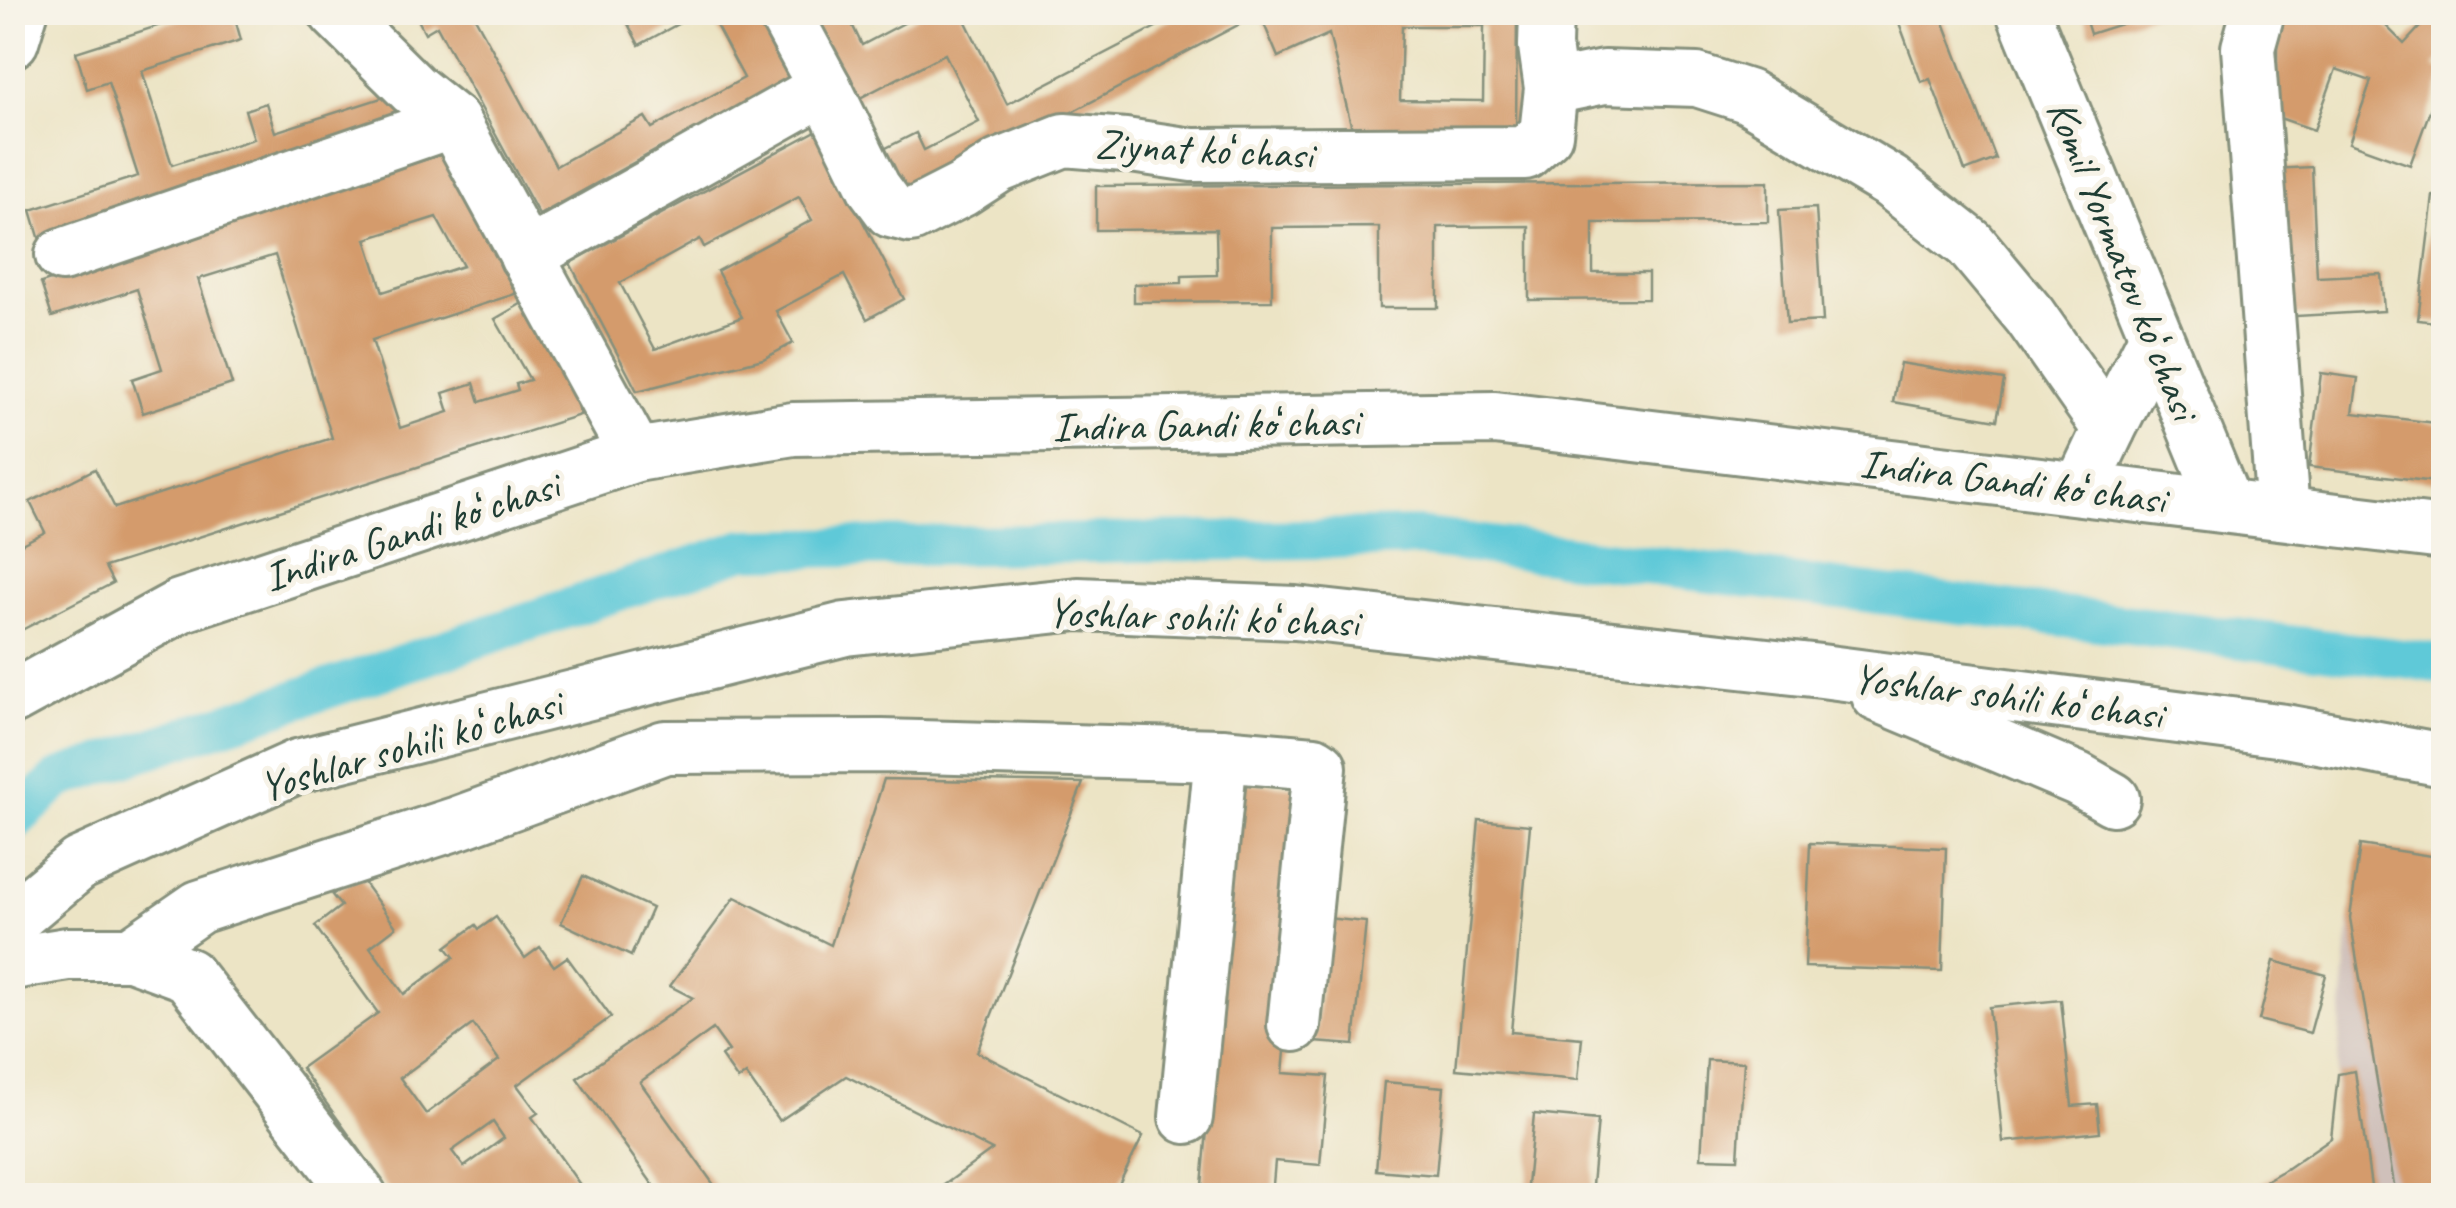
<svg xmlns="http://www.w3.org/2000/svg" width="2456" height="1208" font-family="Caveat,sans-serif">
	<rect width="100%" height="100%" fill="#f7f3e8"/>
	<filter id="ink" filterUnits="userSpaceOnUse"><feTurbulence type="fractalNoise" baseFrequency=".01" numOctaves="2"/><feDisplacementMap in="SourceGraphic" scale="20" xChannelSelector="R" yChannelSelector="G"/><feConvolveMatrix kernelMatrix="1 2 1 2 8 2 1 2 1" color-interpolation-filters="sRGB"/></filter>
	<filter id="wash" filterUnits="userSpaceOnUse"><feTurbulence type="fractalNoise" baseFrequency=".0048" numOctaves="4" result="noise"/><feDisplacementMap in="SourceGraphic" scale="40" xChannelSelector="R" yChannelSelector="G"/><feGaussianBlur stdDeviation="2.25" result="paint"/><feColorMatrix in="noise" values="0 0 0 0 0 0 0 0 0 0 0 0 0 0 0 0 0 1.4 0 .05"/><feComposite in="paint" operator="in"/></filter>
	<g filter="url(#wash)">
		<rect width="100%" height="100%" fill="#ece4c5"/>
		<!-- industrial -->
		<path fill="#cfc0ba" d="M2360,845L2443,858V1195L2239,1196L2286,1169L2331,1138L2350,916Z"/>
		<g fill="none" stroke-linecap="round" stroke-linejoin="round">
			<!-- canal -->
			<path stroke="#5ec9d8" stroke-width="40" d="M12,823L59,779L744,549L1419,537L2444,664"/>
		</g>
		<g id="blocks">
			<!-- building -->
			<g fill="#d49b6c" fill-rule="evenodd">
				<path d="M188,12H233L241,40L142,71L172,165L254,139L245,110L266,103L275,132L400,92L411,129L42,247L31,210L138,176L108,82L87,89L76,52L189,16Z"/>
				<path d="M414,12H472L556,166L645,117L652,128L744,78L709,12H759L796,82L665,154L662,147L539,215L437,26L425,33Z"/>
				<path d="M649,12H700L639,45L628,24Z"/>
				<path d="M807,12H846L862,45L925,12H961L1007,104L1185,12H1254L1255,16L904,200L880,151L916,133L924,150L979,122L945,54L852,102Z"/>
				<path d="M1259,12H1517L1516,134L1354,137L1329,34L1278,57ZM1402,26H1484L1483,101L1400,100Z"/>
				<path d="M1895,12H1940L1996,159L1965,171L1930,79L1921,82Z"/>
				<path d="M2083,12H2155L2156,13L2090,34Z"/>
				<path d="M2277,12H2381L2385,16L2381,21L2404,44L2434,12H2444V56L2434,67L2444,72L2410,165L2349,143L2371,81L2336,69L2314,130L2277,117Z"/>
				<path d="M829,124L848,159L834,167L904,299L867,319L844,275L776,311L793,343L763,359L637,391L570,263ZM799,197L812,220L717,271L742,317L655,349L620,283L700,239L704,247Z"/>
				<path d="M449,152L524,291L372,340L400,428L449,412L443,393L474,383L480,402L518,390L516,384L530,380L495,319L531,298L569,380L580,415L105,567L113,583L12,635V549L45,532L30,502L95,469L115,508L332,438L275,255L198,279L232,384L143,413L132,379L162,369L137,289L52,317L41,283ZM436,217L463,266L383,292L366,239Z"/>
				<path d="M2312,167L2317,277L2381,274L2384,311L2279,317L2271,169Z"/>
				<path d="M1768,182V222L1593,223V273H1648V299L1529,300V226L1438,227V308H1379V227L1272,228V301L1134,302V284L1182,283V276L1217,275L1216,229L1096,230V186Z"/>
				<path d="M12,184L25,187L14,232H12Z"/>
				<path d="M2433,196L2444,197V323L2418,320Z"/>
				<path d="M1816,208L1823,321L1787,323L1779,210Z"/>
				<path d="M1900,363L2004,380L1997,420L1893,402Z"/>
				<path d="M2321,373L2358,378L2353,413L2444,424V483L2309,467Z"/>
				<path d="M884,779L1083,783L977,1052L1143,1136L1113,1196H1005L1000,1189L991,1196H929L992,1150L846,1076L779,1121L746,1074L738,1080L721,1056L729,1051L713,1029L640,1082L722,1196H661L577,1078L693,998L670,986L735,897L831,945Z"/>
				<path d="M1239,782L1309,788L1283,1073L1328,1076L1320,1165L1275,1161L1272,1196H1201Z"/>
				<path d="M1479,820L1530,825L1511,1032L1582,1038L1578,1080L1456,1069Z"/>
				<path d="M1810,843L1946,848L1942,971L1805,967Z"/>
				<path d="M2360,845L2444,858V1196H2396L2350,918Z"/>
				<path d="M359,876L396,927L370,947L404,994L454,957L446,947L476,925L479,929L496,917L525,958L540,947L554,966L567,957L611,1017L517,1085L538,1113L532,1117L588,1196H393L301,1068L378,1013L315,926L341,906L332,895ZM473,1024L499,1060L426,1114L400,1078ZM493,1122L504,1138L464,1167L452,1151Z"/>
				<path d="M583,876L652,908L631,956L561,923Z"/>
				<path d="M1326,918L1366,922L1354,1045L1315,1042Z"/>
				<path d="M2274,961L2326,975L2310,1033L2259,1020Z"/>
				<path d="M2061,1000L2072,1106L2097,1104L2100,1132L2003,1142L1989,1007Z"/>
				<path d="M1707,1060L1744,1062L1738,1159L1701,1158Z"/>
				<path d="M2355,1071L2371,1187L2343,1196H2239L2286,1169L2331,1138L2338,1074Z"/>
				<path d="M1384,1082L1444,1087L1436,1175L1376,1170Z"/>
				<path d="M1534,1114L1598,1120L1591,1196H1526Z"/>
			</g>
		</g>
	</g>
	<g filter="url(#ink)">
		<use href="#blocks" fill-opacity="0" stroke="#86907c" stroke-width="2.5"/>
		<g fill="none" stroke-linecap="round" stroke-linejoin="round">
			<!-- minor casing -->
			<g stroke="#86907c" stroke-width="58">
				<g id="minor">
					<path d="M335,12L413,89L453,121L636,455"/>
					<path d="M2023,12L2226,506"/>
					<path d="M2258,12L2248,48L2283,513"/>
					<path d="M12,41L21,12"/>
					<path d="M825,88L874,188L891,211L911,216L962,190L999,166L1064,140L1125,145L1192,155L1525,153L1546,134L1551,88L1545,46L1546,12"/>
					<path d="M1551,88L1604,77L1697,80L1747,96L1891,182L1970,244L2030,316L2109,429L2081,488"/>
					<path d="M62,255L453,121"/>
					<path d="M526,256L825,88L784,12"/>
					<path d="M2109,429L2156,336"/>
					<path d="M1878,695L2078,779L2113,799"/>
					<path d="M12,698L180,606L636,455L793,429L1495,418L2444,533"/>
					<path d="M12,920L79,864L298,766L845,629L1078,604L1295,613L1821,671L2285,731L2444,760"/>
					<path d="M131,954L199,907L458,823L665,747L882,746L1221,755L1314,763L1320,767L1294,1025"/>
					<path d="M12,963L68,954H131L188,975L360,1196"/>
					<path d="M1186,1117L1221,755"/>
				</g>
			</g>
			<!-- minor -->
			<use href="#minor" stroke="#fff" stroke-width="52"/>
		</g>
	</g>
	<g text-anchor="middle" stroke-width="10" stroke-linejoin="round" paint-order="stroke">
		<!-- street labels -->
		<g font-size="42" fill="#1f3d34" stroke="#f7f3e8">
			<text transform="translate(1204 148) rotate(3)" y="15">Ziynat koʻchasi</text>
			<text transform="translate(2124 259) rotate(68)" y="15">Komil Yormatov koʻchasi</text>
			<text transform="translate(1206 423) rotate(-1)" y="15">Indira Gandi koʻchasi</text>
			<text transform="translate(2013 480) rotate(7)" y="15">Indira Gandi koʻchasi</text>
			<text transform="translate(411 530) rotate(-18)" y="15">Indira Gandi koʻchasi</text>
			<text transform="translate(1203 616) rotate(2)" y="15">Yoshlar sohili koʻchasi</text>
			<text transform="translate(2008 695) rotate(7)" y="15">Yoshlar sohili koʻchasi</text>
			<text transform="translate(410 744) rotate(-16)" y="15">Yoshlar sohili koʻchasi</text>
		</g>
	</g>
	<!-- margin -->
	<rect width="2456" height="1208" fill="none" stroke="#f7f3e8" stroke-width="50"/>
</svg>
